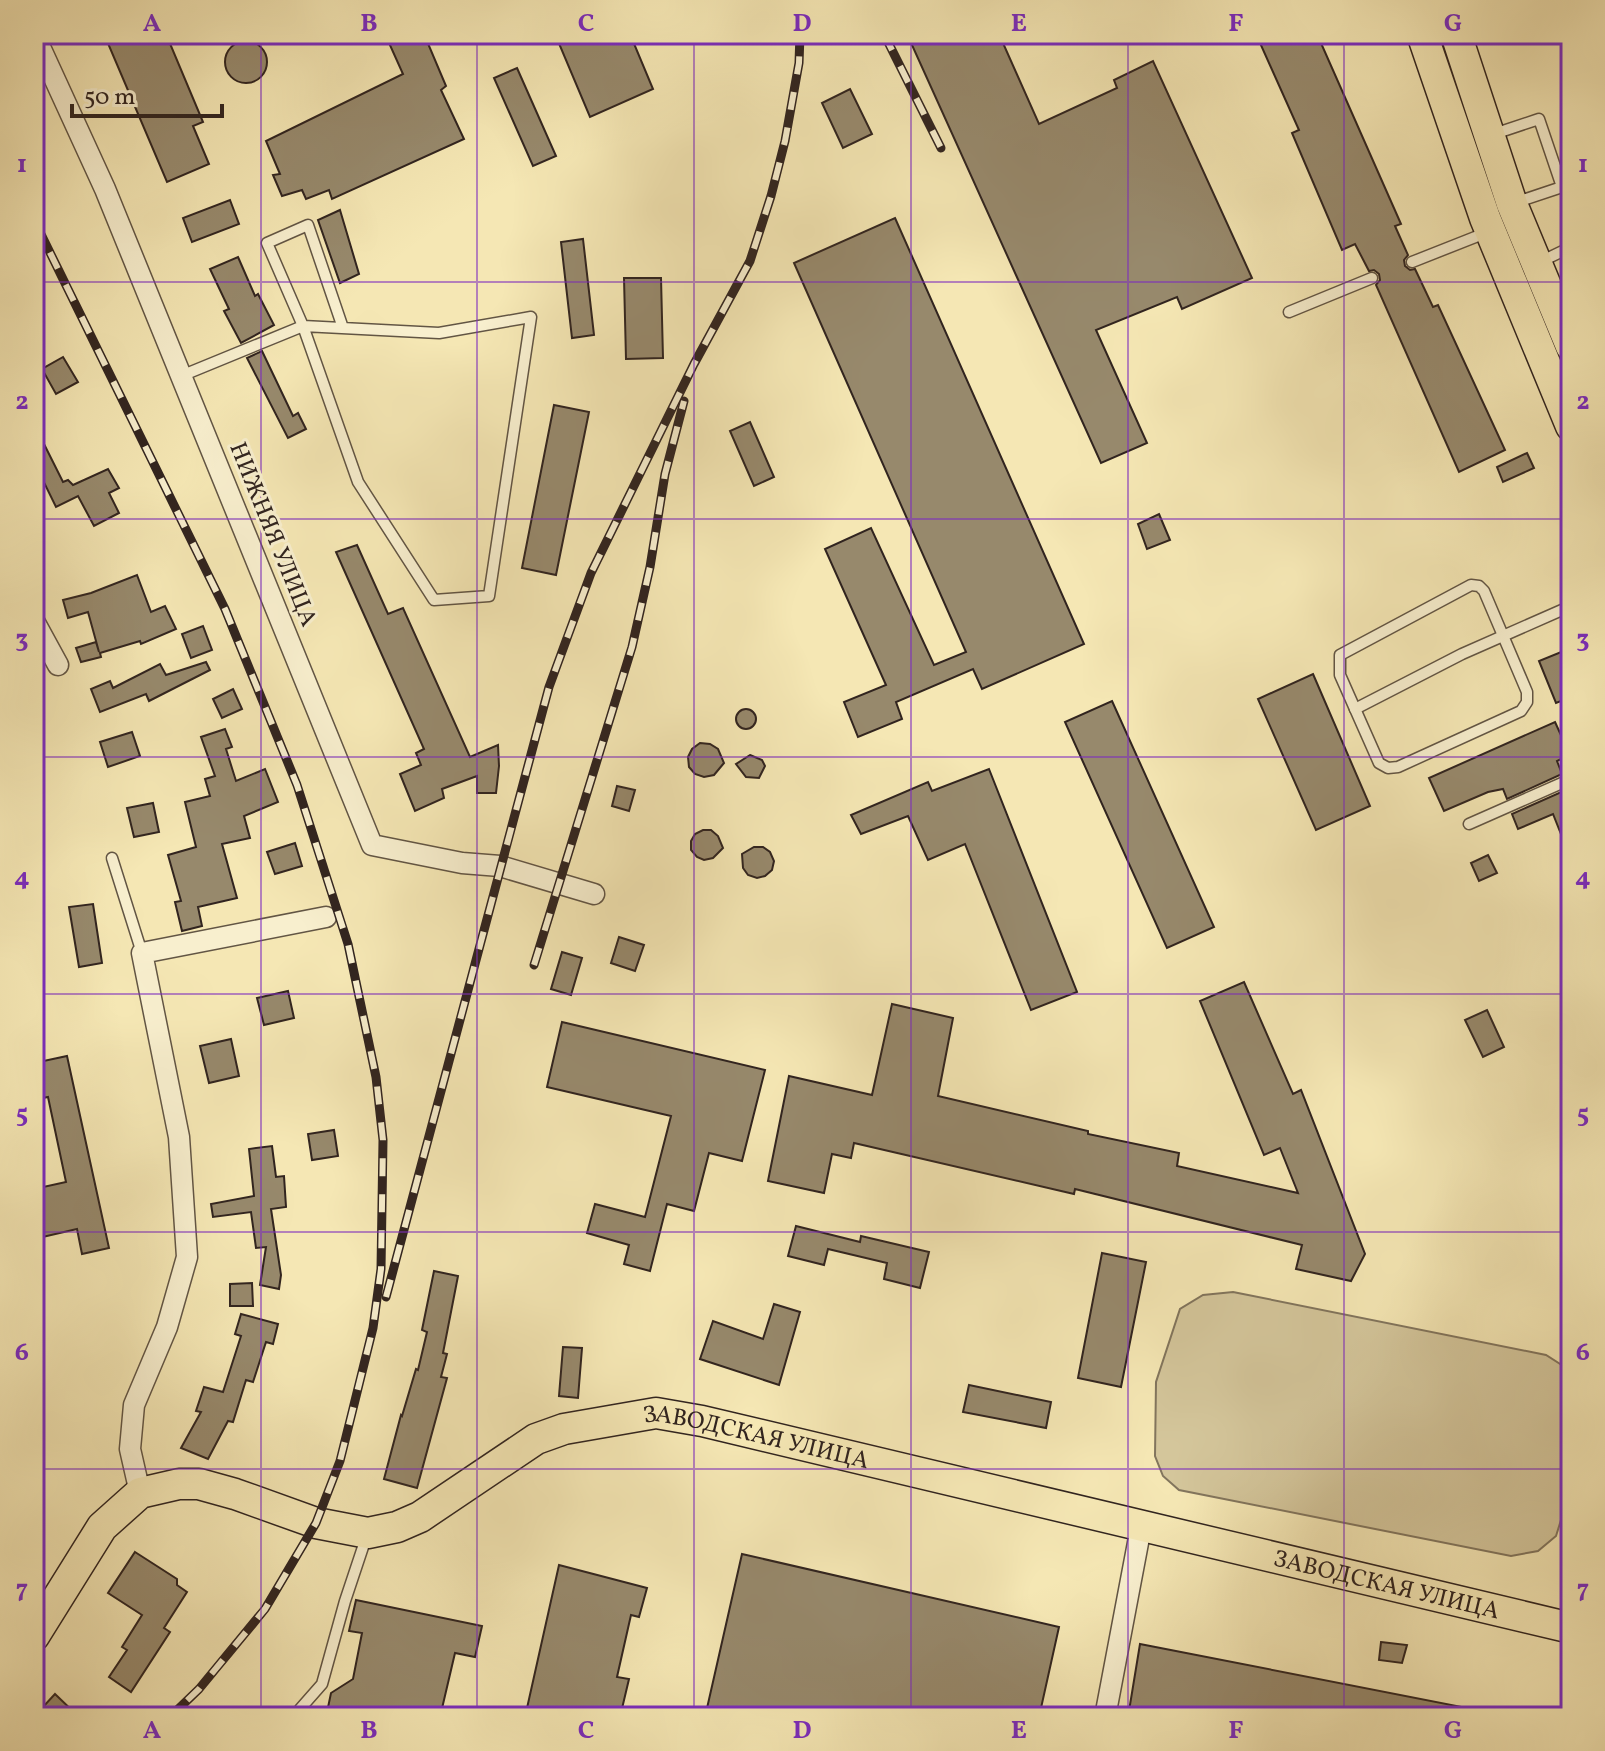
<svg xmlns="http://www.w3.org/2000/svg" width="1605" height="1751" font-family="Vollkorn,serif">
	<rect width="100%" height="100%" fill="#f5e7b4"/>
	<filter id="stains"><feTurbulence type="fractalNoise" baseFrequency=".0025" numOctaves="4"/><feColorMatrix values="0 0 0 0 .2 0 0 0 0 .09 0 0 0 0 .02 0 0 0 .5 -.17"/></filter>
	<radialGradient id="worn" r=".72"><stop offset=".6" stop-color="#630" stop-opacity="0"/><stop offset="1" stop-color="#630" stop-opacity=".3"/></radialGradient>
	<!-- green -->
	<path fill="#d4c69b" stroke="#82755d" stroke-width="2" d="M1233,1292L1546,1355L1571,1371V1488L1556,1536L1538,1551L1511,1556L1179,1490L1163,1476L1155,1456L1156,1382L1180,1309L1203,1295Z"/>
	<!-- building -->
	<g fill="#97896c" stroke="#31241f" stroke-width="2">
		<path d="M104,34H166L203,122L193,126L209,164L167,182Z"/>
		<path d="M385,34H424L446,86L441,90L464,139L332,199L329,190L306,199L302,190L282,196L273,175L280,174L266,141L403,74Z"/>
		<path d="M555,34H630L653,89L590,117Z"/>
		<path d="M907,34H999L1039,124L1117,88L1114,80L1153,61L1252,278L1182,309L1177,297L1096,330L1147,443L1101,463Z"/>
		<path d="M1256,34H1317L1401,224L1395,226L1408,255L1404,260L1405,266L1410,270L1415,269L1433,307L1438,305L1505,450L1459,472L1376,285L1380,280L1379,274L1374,270L1369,271L1355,244L1342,250L1292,133L1299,130Z"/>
		<circle cx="246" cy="62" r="21"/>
		<path d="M517,68L556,156L533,166L494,78Z"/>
		<path d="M850,89L872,134L843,148L822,103Z"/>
		<path d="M230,200L239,224L192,242L183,218Z"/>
		<path d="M340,210L359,274L340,283L318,220Z"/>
		<path d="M895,218L1084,644L982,689L973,669L896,702L902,719L858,737L844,702L886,685L825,549L871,528L934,665L966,652L794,263Z"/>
		<path d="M583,239L594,335L572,338L561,242Z"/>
		<path d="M238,257L255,296L258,294L274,325L241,343L224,311L229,309L210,269Z"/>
		<path d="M624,278H661L663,358L626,359Z"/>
		<path d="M262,351L293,416L298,413L306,429L288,438L247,358Z"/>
		<path d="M63,357L78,382L56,394L42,369Z"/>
		<path d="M554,405L589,412L556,575L522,568Z"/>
		<path d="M750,422L774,477L754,486L730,431Z"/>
		<path d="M34,424L63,482L68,480L73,485L108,469L119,488L109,493L119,513L94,526L78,496L56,507L34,462Z"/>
		<path d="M1527,453L1534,468L1503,482L1497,467Z"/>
		<path d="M1159,514L1170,540L1147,549L1138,524Z"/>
		<path d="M357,545L388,614L403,608L470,757L498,745L499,766L496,793H477V776L442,789L444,798L415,811L400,774L421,765L416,753L424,749L336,552Z"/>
		<path d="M137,575L151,612L165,606L176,629L141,644L140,641L100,653L101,657L81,662L76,648L96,642L99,652L88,612L68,618L63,600L91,593Z"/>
		<path d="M203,626L212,650L191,658L182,634Z"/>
		<path d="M1571,648V697L1556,703L1539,661Z"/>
		<path d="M206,662L210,670L149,701L146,694L100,712L91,689L110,681L113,688L160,664L166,675Z"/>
		<path d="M1313,674L1370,806L1316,830L1258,699Z"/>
		<path d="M233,689L242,709L222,718L213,699Z"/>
		<path d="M1112,701L1214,927L1167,948L1065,722Z"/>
		<circle cx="746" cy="719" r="10"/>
		<path d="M1555,722L1570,755L1557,761L1562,774L1507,799L1503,789L1488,792L1444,811L1429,778Z"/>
		<path d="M225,729L232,747L226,749L236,781L265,769L278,802L244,816L250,838L222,844L237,898L198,907L202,926L182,931L175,902L181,901L168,855L196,847L185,802L210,796L205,779L215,776L201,737Z"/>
		<path d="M132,732L140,756L108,767L100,742Z"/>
		<path d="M700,743L710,744L718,749L724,763L714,775L704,777L695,774L689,767L688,757L692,749Z"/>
		<path d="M750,755L762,760L765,766L759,778L746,777L736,764Z"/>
		<path d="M989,769L1077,992L1031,1010L965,844L928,860L908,816L861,834L851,815L928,782L932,791Z"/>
		<path d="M617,786L635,790L629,811L612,806Z"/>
		<path d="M1568,789L1571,796L1570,857L1553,814L1518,829L1512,814Z"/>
		<path d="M153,803L159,832L134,837L127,808Z"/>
		<path d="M703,830H711L718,836L723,848L713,858L704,860L697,857L691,850V841L695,834Z"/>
		<path d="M295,843L302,866L275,874L267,852Z"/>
		<path d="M754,847H763L770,852L774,861L772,870L765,876L757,878L748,875L743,868L742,854Z"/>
		<path d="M1488,855L1497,873L1479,881L1471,863Z"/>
		<path d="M93,904L102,963L79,967L69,907Z"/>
		<path d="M619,937L644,945L635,971L611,963Z"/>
		<path d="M562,952L582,958L571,995L551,989Z"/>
		<path d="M1244,982L1293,1094L1301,1090L1365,1254L1351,1281L1296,1269L1302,1245L1075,1189L1074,1194L854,1143L851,1158L832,1154L824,1193L768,1181L789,1076L872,1095L892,1004L953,1018L938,1096L1088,1131V1134L1179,1153L1177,1166L1298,1193L1280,1148L1264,1155L1200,1001Z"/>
		<path d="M288,991L294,1018L264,1025L257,998Z"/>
		<path d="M1487,1010L1504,1047L1483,1057L1465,1020Z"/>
		<path d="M562,1022L765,1070L742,1161L709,1153L694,1211L667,1204L650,1271L624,1264L629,1245L587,1233L595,1204L645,1217L671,1116L547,1087Z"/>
		<path d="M231,1039L239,1076L209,1083L200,1046Z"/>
		<path d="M67,1056L109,1248L82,1254L77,1229L34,1239V1189L66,1182L48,1097L38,1099L34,1081V1063Z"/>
		<path d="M334,1130L338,1156L312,1160L308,1134Z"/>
		<path d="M272,1146L276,1177L284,1176L286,1207L271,1209L281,1275L279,1289L260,1285L266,1247L256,1248L251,1212L213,1217L211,1204L254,1196L249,1149Z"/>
		<path d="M796,1226L860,1242L861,1236L929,1252L920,1288L884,1279L887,1263L828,1249L824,1265L788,1256Z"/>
		<path d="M1102,1253L1146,1262L1121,1387L1078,1378Z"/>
		<path d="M434,1271L458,1276L443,1353L447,1354L441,1377L447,1378L417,1488L384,1479L401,1415L402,1416L416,1369L418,1370L427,1332L422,1330Z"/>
		<path d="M252,1283L253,1306H230V1284Z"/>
		<path d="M774,1304L800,1312L779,1385L700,1359L713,1321L763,1339Z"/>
		<path d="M241,1314L278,1324L273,1344L266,1342L253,1382L246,1380L233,1422L228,1421L208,1459L181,1448L201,1412L196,1411L204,1387L223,1392L241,1336L235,1334Z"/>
		<path d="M563,1347L582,1348L578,1398L559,1396Z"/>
		<path d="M969,1385L1051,1402L1046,1428L963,1412Z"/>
		<path d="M135,1552L177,1579V1585L187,1592L164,1628L170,1632L131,1692L109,1677L127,1650L122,1647L142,1615L108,1593Z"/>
		<path d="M742,1554L1059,1627L1039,1717H705Z"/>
		<path d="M559,1565L647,1588L639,1617L631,1615L617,1677L629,1679L620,1717H525Z"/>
		<path d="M356,1600L482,1626L475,1657L455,1653L440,1717H326L331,1693L353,1679L362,1633L349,1631Z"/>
		<path d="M1381,1642L1407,1645L1402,1663L1379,1660Z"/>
		<path d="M1140,1644L1472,1709V1717H1210L1167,1708L1166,1717H1128Z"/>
		<path d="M55,1694L79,1717H51L42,1708Z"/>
	</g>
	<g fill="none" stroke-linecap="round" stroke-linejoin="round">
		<!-- service casing -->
		<g stroke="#625544" stroke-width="13">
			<g id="service">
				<path d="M1491,135L1539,119L1562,187L1514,203"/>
				<path d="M1412,262L1488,232"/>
				<path d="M1540,262L1571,247"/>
				<path d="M1289,312L1372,278"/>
				<path d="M181,376L303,326L439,333L531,317L489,596L434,600L358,482L303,326L267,243L308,225L343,328"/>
				<path d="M1471,585L1479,586L1484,591L1527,692V702L1521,711L1398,767L1388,768L1379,763L1340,675V655Z"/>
				<path d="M1355,709L1462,654L1571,606"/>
				<path d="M1469,824L1571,779"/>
				<path d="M112,858L142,953"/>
				<path d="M298,1717L300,1709L322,1684L345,1601L367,1535"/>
			</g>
		</g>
		<!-- minor casing -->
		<g stroke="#625544" stroke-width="23">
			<g id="minor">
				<path d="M34,34L105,189L372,845L462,863L500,866L594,894"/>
				<path d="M34,621L58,665"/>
				<path d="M140,1493L130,1449L134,1405L167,1327L187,1257L179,1137L142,953L326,917"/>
				<path d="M1105,1717L1141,1527"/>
			</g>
		</g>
		<!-- primary casing -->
		<g stroke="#31241f" stroke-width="33">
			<g id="primary">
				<path d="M1422,34L1485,218L1571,426"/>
				<path d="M1456,34L1512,204L1571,346"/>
				<path id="s1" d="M34,1636L102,1527L140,1493L179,1484H199L235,1494L316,1523L368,1533L397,1527L420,1517L536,1439L564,1429L656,1413L702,1421L1571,1628"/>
			</g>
		</g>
		<!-- service -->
		<use href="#service" stroke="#f8efce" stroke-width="10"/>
		<!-- minor -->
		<use href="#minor" stroke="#f8efce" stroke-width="20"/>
		<!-- primary -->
		<use href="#primary" stroke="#f5e7b4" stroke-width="30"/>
		<!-- rail casing -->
		<g stroke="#31241f" stroke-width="9">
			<g id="rail">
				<path d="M884,34L941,148"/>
				<path d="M34,220L225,609L297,785L348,944L376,1077L383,1140L381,1269L373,1328L340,1461L316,1523L265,1609L199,1689L170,1717"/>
				<path d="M534,965L632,647L650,567L665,474L684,401"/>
				<path d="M386,1297L549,687L591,573L694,364L750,261L771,196L785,141L799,63L800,34"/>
			</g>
		</g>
		<!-- rail -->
		<use href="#rail" stroke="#f8efce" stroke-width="6" stroke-dasharray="18" stroke-linecap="butt"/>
	</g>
	<!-- grid -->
	<path fill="none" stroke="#7b2cbf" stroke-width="2" stroke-opacity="0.55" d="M261,34V1717M477,34V1717M694,34V1717M911,34V1717M1128,34V1717M1344,34V1717M34,282H1571M34,519H1571M34,757H1571M34,994H1571M34,1232H1571M34,1469H1571"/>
	<g text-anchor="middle" stroke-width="6" stroke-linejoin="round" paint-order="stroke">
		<!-- street labels -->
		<g font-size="24" fill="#31241f" stroke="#f8efce">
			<text transform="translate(274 534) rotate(68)" y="8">НИЖНЯЯ УЛИЦА</text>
			<text dy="8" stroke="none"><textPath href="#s1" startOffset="836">ЗАВОДСКАЯ УЛИЦА</textPath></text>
			<text dy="8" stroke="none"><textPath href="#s1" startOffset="1484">ЗАВОДСКАЯ УЛИЦА</textPath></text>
		</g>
	</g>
	<!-- margin -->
	<rect width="1605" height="1751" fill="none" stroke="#f5e7b4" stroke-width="88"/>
	<!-- scale -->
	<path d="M72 104v12h150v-12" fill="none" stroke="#31241f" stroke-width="4"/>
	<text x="84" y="104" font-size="24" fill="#31241f" stroke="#f8efce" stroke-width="6" paint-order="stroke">50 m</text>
	<rect x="44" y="44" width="1517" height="1663" fill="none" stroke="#7b2cbf" stroke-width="3"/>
	<g font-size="26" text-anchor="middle" font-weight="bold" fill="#7b2cbf">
		<text x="152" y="31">A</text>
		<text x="369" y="31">B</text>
		<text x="586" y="31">C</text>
		<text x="802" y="31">D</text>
		<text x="1019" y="31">E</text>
		<text x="1236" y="31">F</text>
		<text x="1453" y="31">G</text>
		<text x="22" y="172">1</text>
		<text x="1583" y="172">1</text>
		<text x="22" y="409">2</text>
		<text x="1583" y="409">2</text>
		<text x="22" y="647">3</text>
		<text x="1583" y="647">3</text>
		<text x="22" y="885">4</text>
		<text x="1583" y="885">4</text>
		<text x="22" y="1122">5</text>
		<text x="1583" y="1122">5</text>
		<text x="22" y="1360">6</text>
		<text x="1583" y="1360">6</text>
		<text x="22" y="1597">7</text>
		<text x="1583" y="1597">7</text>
		<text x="152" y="1738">A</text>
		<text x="369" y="1738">B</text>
		<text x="586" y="1738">C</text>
		<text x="802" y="1738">D</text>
		<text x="1019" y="1738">E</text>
		<text x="1236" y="1738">F</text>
		<text x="1453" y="1738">G</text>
	</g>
	<rect width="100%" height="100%" filter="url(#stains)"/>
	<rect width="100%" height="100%" fill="url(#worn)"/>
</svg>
